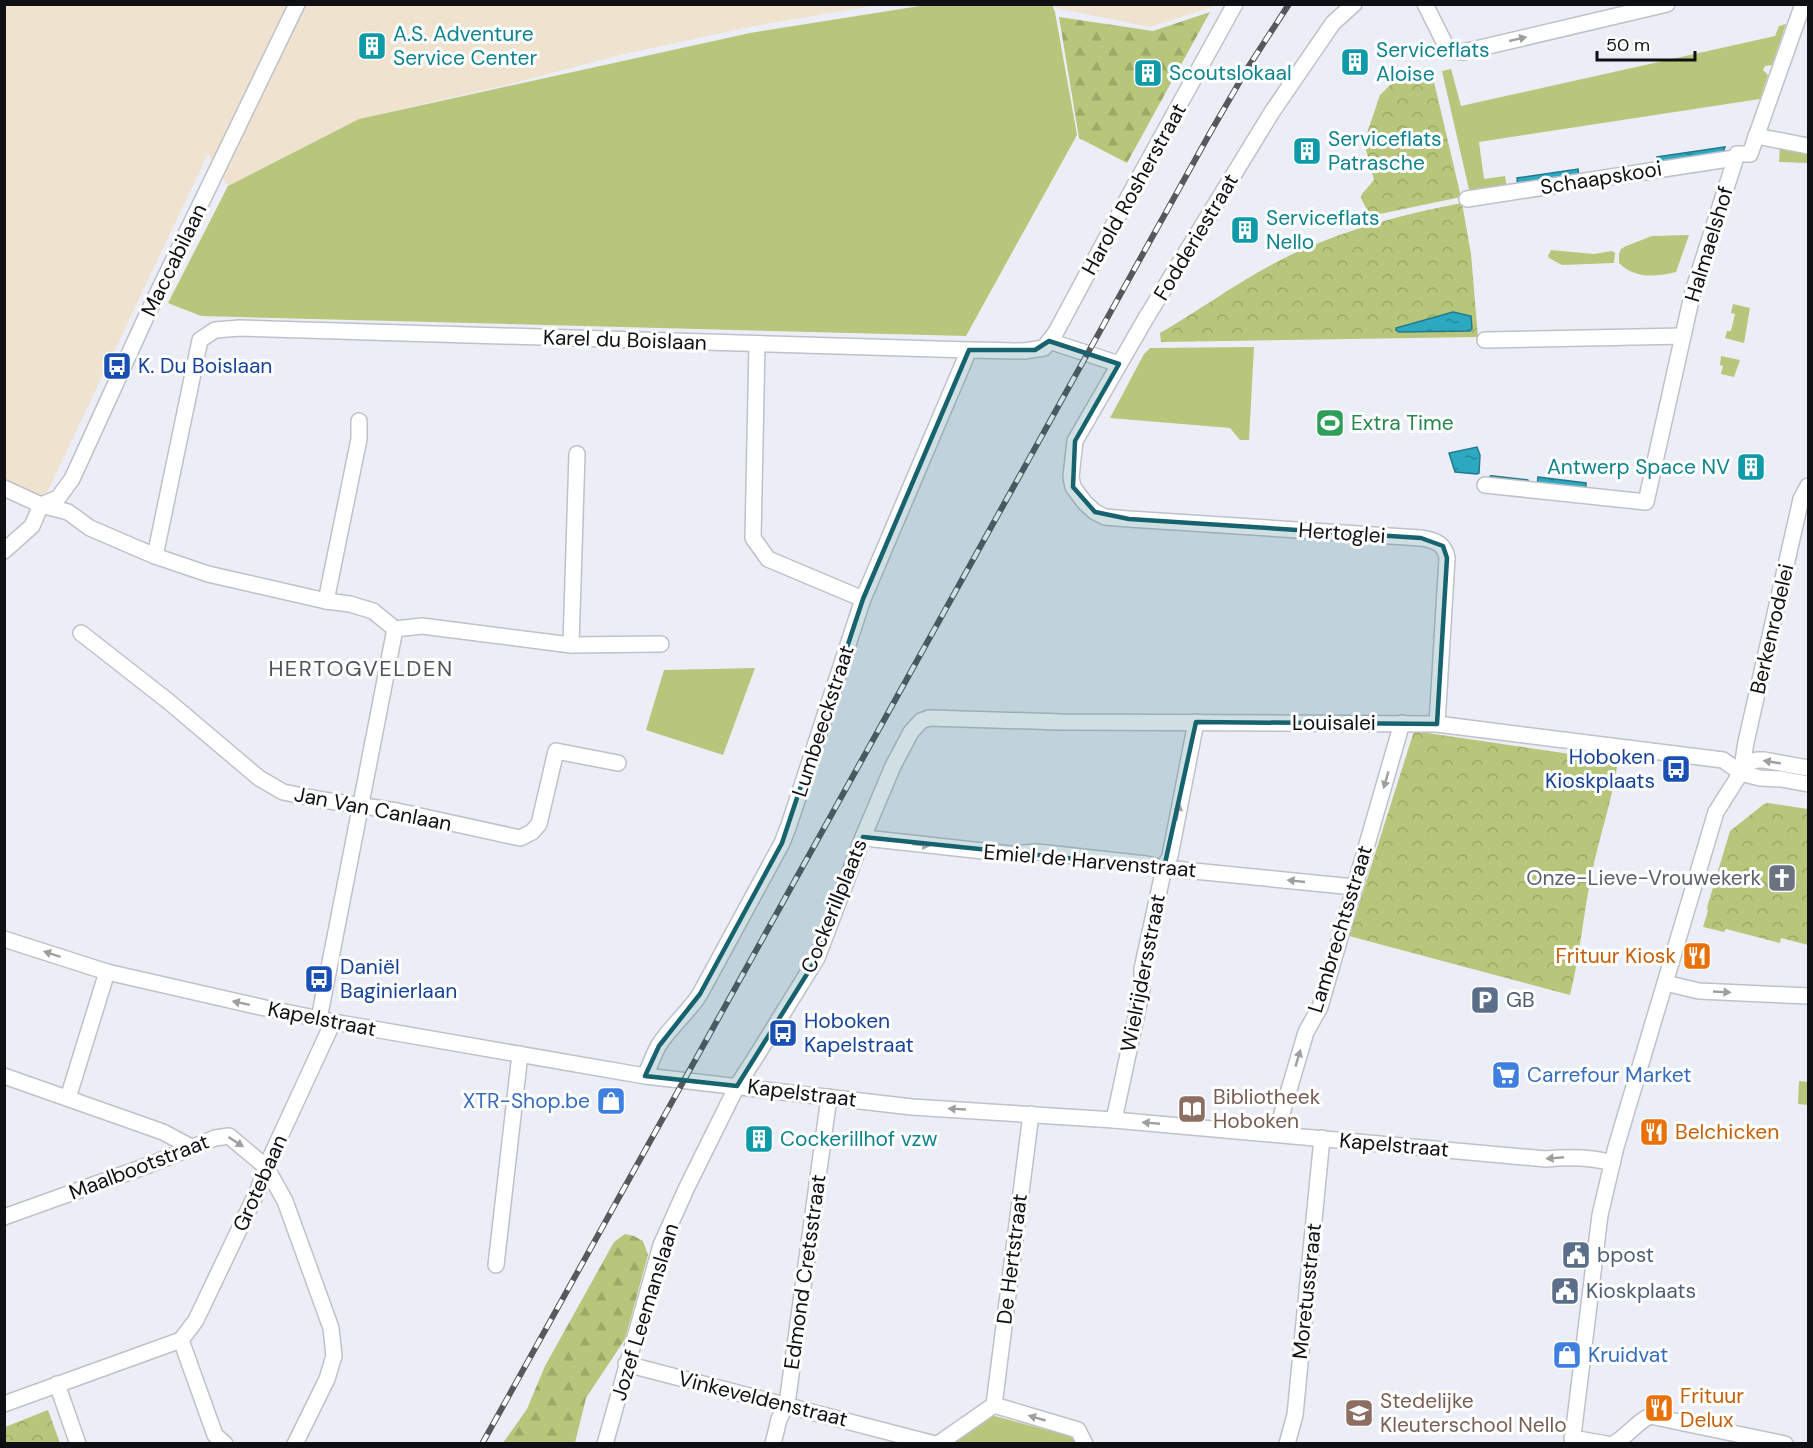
<svg xmlns="http://www.w3.org/2000/svg" width="1813" height="1448" font-family="'DM Sans',sans-serif">
	<defs>
		<pattern id="forest-firs" width="22" height="20" patternUnits="userSpaceOnUse" patternTransform="scale(1.5)"><rect width="22" height="20" fill="#b7c67b"/><path d="M5 1l3.5 6h-7zM16 11l3.5 6h-7z" fill="#9ca969"/></pattern>
		<pattern id="park-crowns" width="20" height="18" patternUnits="userSpaceOnUse" patternTransform="scale(1.5)"><rect width="20" height="18" fill="#b7c67b"/><path d="M2 6a3 3 0 1 1 6 0M12 15a3 3 0 1 1 6 0" fill="none" stroke="#9ca969"/></pattern>
		<pattern id="water-ripples" width="26" height="14" patternUnits="userSpaceOnUse" patternTransform="scale(1.5)"><rect width="26" height="14" fill="#2da8c1"/><path d="M2 4q2-2 4 0t4 0M15 11q2-2 4 0t4 0" fill="none" stroke="#25879c"/></pattern>
	</defs>
	<rect width="100%" height="100%" fill="#eceef7"/>
	<!-- industrial -->
	<g fill="#efe3cf">
		<path d="M4,5H877L749,27L620,55L514,83L359,119L228,186L208,154L41,505L5,488Z"/>
		<path d="M1040,5H1218L1150,27Z"/>
	</g>
	<!-- green -->
	<g fill="#b7c67b">
		<path d="M926,5H1052L1055,12L1077,135L966,336L201,316L168,303L228,186L359,119L750,33Z"/>
		<path d="M1786,24L1772,65L1765,66L1763,70L1768,75L1760,99L1479,142L1484,179L1505,176L1507,189L1470,194L1442,71L1451,69L1461,106L1775,36L1779,26Z"/>
		<path d="M1780,146L1808,152V163L1779,162Z"/>
		<path d="M1689,235L1676,272C1656,277 1635,279 1619,263V254L1621,249L1626,246L1652,236Z"/>
		<path d="M1551,250L1594,254L1612,251L1615,253L1614,263L1562,265L1549,258L1548,256Z"/>
		<path d="M1733,304L1750,308L1744,343L1725,338L1727,331H1731L1735,314L1731,313Z"/>
		<path d="M1254,347L1249,440H1240L1230,428L1110,418L1144,354L1150,348Z"/>
		<path d="M1721,356L1740,360L1734,377L1721,374L1723,366L1720,365Z"/>
		<path d="M755,668L723,755L646,730L664,670Z"/>
		<path d="M1799,1081L1808,1082V1105L1798,1104Z"/>
		<path d="M991,1415L1069,1436L1080,1444H948Z"/>
	</g>
	<!-- forest -->
	<g fill="url(#forest-firs)">
		<path d="M1210,12L1127,163L1079,138L1059,17L1153,31Z"/>
		<path d="M625,1234L634,1236L643,1241L648,1255L625,1339L586,1398L575,1443H503L527,1409L545,1366L614,1242Z"/>
	</g>
	<!-- park -->
	<g fill="url(#park-crowns)">
		<path d="M1431,69L1461,197L1370,216L1361,198L1362,194L1374,180L1364,142L1380,95L1390,85Z"/>
		<path d="M1462,203L1471,254L1478,337L1161,342L1160,333C1205,307 1247,275 1295,253C1348,229 1404,214 1462,203Z"/>
		<path d="M1414,731L1618,761C1612,801 1599,838 1591,877C1583,916 1580,956 1570,995L1349,936Z"/>
		<path d="M1768,803L1808,809V945L1781,938L1780,943L1726,929L1724,932L1703,927L1708,911L1707,909L1708,904L1730,831L1764,804Z"/>
		<path d="M48,1410L60,1443H5V1427Z"/>
	</g>
	<!-- water -->
	<g fill="url(#water-ripples)" stroke="#247a8d" stroke-width="1.5">
		<path d="M1725,147L1722,156L1658,166L1657,157Z"/>
		<path d="M1578,169L1579,178L1518,187L1517,178Z"/>
		<path d="M1453,312L1471,316L1472,329L1470,331L1399,332L1396,330V328Z"/>
		<path d="M1477,447L1480,455L1479,473L1477,474L1455,472L1449,453Z"/>
		<path d="M1538,477L1586,483V491L1537,486Z"/>
	</g>
	<g fill="none" stroke-linecap="round" stroke-linejoin="round">
		<!-- stream -->
		<path stroke="#247a8d" stroke-width="4" d="M1491,477L1527,481"/>
		<!-- minor casing -->
		<g stroke="#bfc1ca" stroke-width="18">
			<g id="minor">
				<path d="M1354,4L1333,23L1272,112L1146,318L1075,441L1071,477L1073,487L1085,503L1095,512L1105,517L1129,519L1421,538C1435,540 1445,544 1447,558L1437,724"/>
				<path d="M1425,4L1446,46C1451,51 1456,52 1463,52L1667,4"/>
				<path d="M1756,136L1808,146"/>
				<path d="M1467,199L1735,158"/>
				<path d="M1485,340L1683,336"/>
				<path d="M1049,341L1119,364"/>
				<path d="M757,344L753,538L768,559L863,599"/>
				<path d="M1485,485L1646,502L1693,291L1737,154H1750L1803,4"/>
				<path d="M4,488L41,505L68,512L90,528L155,556L208,574L326,601L350,604L373,611L395,629L422,626L571,645L661,644"/>
				<path d="M41,505L58,498L72,479L146,317L297,4"/>
				<path d="M4,551L32,526L41,505"/>
				<path d="M155,556L200,340L215,330L240,328L969,350L1024,351L1044,348L1056,332L1130,194L1235,4"/>
				<path d="M326,601L359,439V421"/>
				<path d="M81,633L168,701L259,778L283,792L323,800L397,811L520,838L532,832L539,824L556,751L618,763"/>
				<path d="M571,645L577,454"/>
				<path d="M1741,773L1746,742L1801,499L1808,486"/>
				<path d="M863,837L874,839L1010,854L1037,852L1146,864L1164,868L1354,887"/>
				<path d="M4,939L107,972L265,1008L345,1024L645,1076L912,1107L1114,1120L1546,1159C1568,1157 1591,1157 1612,1163"/>
				<path d="M1665,983L1699,991L1808,996"/>
				<path d="M319,1019L395,629"/>
				<path d="M4,1076L163,1132L191,1147"/>
				<path d="M645,1076C650,1066 653,1055 659,1045C670,1027 688,1013 700,994L782,843L789,825L863,599L969,350"/>
				<path d="M68,1098L107,972"/>
				<path d="M1114,1120L1142,989V969L1164,868L1170,856L1196,722"/>
				<path d="M1276,1134L1306,1032L1320,1007L1402,723"/>
				<path d="M4,1217L149,1165L215,1138L229,1136L266,1167L285,1201L331,1328L334,1356L327,1379L295,1444"/>
				<path d="M496,1265L520,1054"/>
				<path d="M181,1340L196,1320L258,1190L266,1167L333,1022"/>
				<path d="M181,1340L215,1435L225,1444"/>
				<path d="M626,1364L935,1444"/>
				<path d="M57,1384L78,1444"/>
				<path d="M4,1404L181,1340"/>
				<path d="M994,1405L1031,1114"/>
				<path d="M1572,1438L1607,1444"/>
				<path d="M605,1444L661,1245L687,1187L737,1086L757,1055L817,958L863,837L893,766L911,732L921,721L929,718L1062,722L1437,724L1723,760L1741,773L1760,778L1781,779L1808,784"/>
				<path d="M773,1444L779,1419L787,1404L829,1097"/>
				<path d="M938,1444L994,1405L1078,1430L1085,1444"/>
				<path d="M1287,1444L1295,1415L1322,1138"/>
				<path d="M1572,1444L1600,1215L1616,1147L1716,812L1747,763L1757,760H1764L1808,768"/>
				<path d="M1613,1444C1627,1437 1635,1423 1650,1416L1785,1444"/>
			</g>
		</g>
		<!-- minor -->
		<use href="#minor" stroke="#fff" stroke-width="15"/>
		<!-- rail casing -->
		<g stroke="#56585c" stroke-width="6">
			<path id="rail" d="M482,1444L1210,133L1247,69L1289,4"/>
		</g>
		<!-- rail -->
		<use href="#rail" stroke="#fff" stroke-width="4" stroke-dasharray="11" stroke-linecap="butt"/>
	</g>
	<!-- one-way arrows -->
	<defs><path id="oneway-solid" d="M-6-.8H1V-3.2L6.5 0L1 3.2V.8H-6Z" transform="scale(1.5)"/></defs>
	<g fill="#9f9fa1">
		<use href="#oneway-solid" transform="translate(1518 39) rotate(-13)"/>
		<use href="#oneway-solid" transform="translate(1772 762) rotate(-171)"/>
		<use href="#oneway-solid" transform="translate(1386 780) rotate(106)"/>
		<use href="#oneway-solid" transform="translate(1178 812) rotate(-79)"/>
		<use href="#oneway-solid" transform="translate(921 845) rotate(6)"/>
		<use href="#oneway-solid" transform="translate(1296 881) rotate(-174)"/>
		<use href="#oneway-solid" transform="translate(52 954) rotate(-162)"/>
		<use href="#oneway-solid" transform="translate(1722 992) rotate(3)"/>
		<use href="#oneway-solid" transform="translate(241 1003) rotate(-168)"/>
		<use href="#oneway-solid" transform="translate(1298 1058) rotate(-74)"/>
		<use href="#oneway-solid" transform="translate(957 1109) rotate(-177)"/>
		<use href="#oneway-solid" transform="translate(1151 1123) rotate(-175)"/>
		<use href="#oneway-solid" transform="translate(236 1142) rotate(33)"/>
		<use href="#oneway-solid" transform="translate(1555 1158) rotate(175)"/>
		<use href="#oneway-solid" transform="translate(1037 1418) rotate(-164)"/>
	</g>
	<!-- marked area -->
	<path fill="#16626e" fill-opacity="0.2" stroke="#16626e" stroke-width="4.5" stroke-linejoin="round" d="M1049,341L1119,364L1075,441L1073,487L1095,512L1129,519L1421,538L1443,546L1447,558L1437,724L1196,722L1164,868L863,837L817,958L737,1086L645,1076L659,1046L700,994L782,843L863,599L969,350H1035Z"/>
	<!-- icons -->
	<defs>
		<g id="building-square" transform="scale(1.5)"><rect x="-9" y="-9" width="18" height="18" rx="4" fill="#0f9aa8" stroke="#fff"/><path d="M-4-6H4V6H1V3H-1V6H-4ZM-2.5-4.3h1.7v1.8h-1.7ZM.8-4.3h1.7v1.8H.8ZM-2.5-1h1.7V.8h-1.7ZM.8-1h1.7V.8H.8Z" fill="#fff"/></g>
		<g id="bus-square" transform="scale(1.5)"><rect x="-9" y="-9" width="18" height="18" rx="4" fill="#1a4fb4" stroke="#fff"/><path d="M-5-6H5V4H4V6H2V4H-2V6H-4V4H-5ZM-3.5-4V0h7V-4ZM-3.5 1.2v1.5H-2V1.2ZM2 1.2v1.5H3.5V1.2Z" fill="#fff"/></g>
		<g id="stadium-square" transform="scale(1.5)"><rect x="-9" y="-9" width="18" height="18" rx="4" fill="#2e9e5b" stroke="#fff"/><path d="M0-5a6.5 5 0 1 0 0 10a6.5 5 0 1 0 0-10ZM-3.5-1.8h7v3.6h-7Z" fill="#fff"/></g>
		<g id="church-square" transform="scale(1.5)"><rect x="-9" y="-9" width="18" height="18" rx="4" fill="#6b7280" stroke="#fff"/><path d="M-1.2-6h2.4v3.5h3.3v2.4h-3.3V6h-2.4V-.1h-3.3v-2.4h3.3Z" fill="#fff"/></g>
		<g id="restaurant-square" transform="scale(1.5)"><rect x="-9" y="-9" width="18" height="18" rx="4" fill="#e8710a" stroke="#fff"/><path d="M-5-6h1v4h1v-4h1v4h1v-4h1v5L-1.5 .5V6h-2V.5L-5-1ZM5-6V6H3V1.5H1.5Q1.5-4 5-6Z" fill="#fff"/></g>
		<g id="parking-square" transform="scale(1.5)"><rect x="-9" y="-9" width="18" height="18" rx="4" fill="#5c6f8a" stroke="#fff"/><path d="M-3.5-5.5H1a3.5 3.5 0 0 1 0 7H-1V5.5H-3.5ZM-1-3.4V-.6H.8a1.4 1.4 0 0 0 0-2.8Z" fill="#fff"/></g>
		<g id="supermarket-square" transform="scale(1.5)"><rect x="-9" y="-9" width="18" height="18" rx="4" fill="#3f7fe0" stroke="#fff"/><path d="M-6-5.5h2.5l.6 2H6L4.5 2H-2.5L-4.4-4H-6ZM-1.5 3.2a1.3 1.3 0 1 0 .1 0ZM3 3.2a1.3 1.3 0 1 0 .1 0Z" fill="#fff"/></g>
		<g id="shop-square" transform="scale(1.5)"><rect x="-9" y="-9" width="18" height="18" rx="4" fill="#3f7fe0" stroke="#fff"/><path d="M-5-2.5h2.3a2.7 3.5 0 0 1 5.4 0H5L5.5 6h-11ZM-1.5-2.5h3a1.5 2.3 0 0 0-3 0Z" fill="#fff"/></g>
		<g id="library-square" transform="scale(1.5)"><rect x="-9" y="-9" width="18" height="18" rx="4" fill="#8d6e63" stroke="#fff"/><path d="M-6-4Q-3-5.5-.7-3.5V5Q-3 3-6 4ZM6-4Q3-5.5 .7-3.5V5Q3 3 6 4Z" fill="#fff"/></g>
		<g id="civic-square" transform="scale(1.5)"><rect x="-9" y="-9" width="18" height="18" rx="4" fill="#5c6f8a" stroke="#fff"/><path d="M-.6-6.5H3V-4.5H.6V-3L4-1V1h2V6H-6V1h2V-1L-.6-3ZM-1.2 2.5V6h2.4V2.5Z" fill="#fff"/></g>
		<g id="school-square" transform="scale(1.5)"><rect x="-9" y="-9" width="18" height="18" rx="4" fill="#8d6e63" stroke="#fff"/><path d="M0-5L7-2L0 1L-7-2ZM-4 1L0 2.5L4 1V4Q0 6-4 4Z" fill="#fff"/></g>
	</defs>
	<g fill-rule="evenodd">
		<use href="#building-square" x="372" y="46"/>
		<use href="#building-square" x="1355" y="62"/>
		<use href="#building-square" x="1148" y="73"/>
		<use href="#building-square" x="1307" y="151"/>
		<use href="#building-square" x="1245" y="230"/>
		<use href="#bus-square" x="117" y="366"/>
		<use href="#stadium-square" x="1330" y="423"/>
		<use href="#building-square" x="1751" y="467"/>
		<use href="#bus-square" x="1676" y="769"/>
		<use href="#church-square" x="1782" y="878"/>
		<use href="#restaurant-square" x="1697" y="956"/>
		<use href="#bus-square" x="319" y="979"/>
		<use href="#parking-square" x="1485" y="1000"/>
		<use href="#bus-square" x="783" y="1033"/>
		<use href="#supermarket-square" x="1506" y="1075"/>
		<use href="#shop-square" x="611" y="1101"/>
		<use href="#library-square" x="1192" y="1109"/>
		<use href="#restaurant-square" x="1654" y="1132"/>
		<use href="#building-square" x="759" y="1139"/>
		<use href="#civic-square" x="1576" y="1255"/>
		<use href="#civic-square" x="1565" y="1291"/>
		<use href="#shop-square" x="1567" y="1355"/>
		<use href="#restaurant-square" x="1659" y="1408"/>
		<use href="#school-square" x="1359" y="1413"/>
	</g>
	<g text-anchor="middle" stroke-width="6" stroke-linejoin="round" paint-order="stroke">
		<!-- culture labels -->
		<g font-size="21" fill="#0d838f" stroke="#fff" text-anchor="start">
			<text x="393" y="41">A.S. Adventure<tspan x="393" dy="24">Service Center</tspan></text>
			<text x="1376" y="57">Serviceflats<tspan x="1376" dy="24">Aloise</tspan></text>
			<text x="1169" y="80">Scoutslokaal</text>
			<text x="1328" y="146">Serviceflats<tspan x="1328" dy="24">Patrasche</tspan></text>
			<text x="1266" y="225">Serviceflats<tspan x="1266" dy="24">Nello</tspan></text>
			<text x="1730" y="474" text-anchor="end">Antwerp Space NV</text>
			<text x="780" y="1146">Cockerillhof vzw</text>
		</g>
		<!-- street labels -->
		<g font-size="21" fill="#0f1013" stroke="#fff">
			<text transform="translate(1601 178) rotate(-9)" y="7">Schaapskooi</text>
			<text transform="translate(1134 189) rotate(-61)" y="7">Harold Rosherstraat</text>
			<text transform="translate(1196 237) rotate(-59)" y="7">Fodderiestraat</text>
			<text transform="translate(1709 244) rotate(-73)" y="7">Halmaelshof</text>
			<text transform="translate(174 260) rotate(-64)" y="7">Maccabilaan</text>
			<text transform="translate(625 340) rotate(2)" y="7">Karel du Boislaan</text>
			<text transform="translate(1342 533) rotate(4)" y="7">Hertoglei</text>
			<text transform="translate(1772 629) rotate(-77)" y="7">Berkenrodelei</text>
			<text transform="translate(823 721) rotate(-72)" y="7">Lumbeeckstraat</text>
			<text x="1334" y="730">Louisalei</text>
			<text transform="translate(373 809) rotate(11)" y="7">Jan Van Canlaan</text>
			<text transform="translate(1090 861) rotate(5)" y="7">Emiel de Harvenstraat</text>
			<text transform="translate(834 906) rotate(-68)" y="7">Cockerillplaats</text>
			<text transform="translate(1340 929) rotate(-73)" y="7">Lambrechtsstraat</text>
			<text transform="translate(1143 973) rotate(-79)" y="7">Wielrijdersstraat</text>
			<text transform="translate(322 1019) rotate(11)" y="7">Kapelstraat</text>
			<text transform="translate(802 1093) rotate(7)" y="7">Kapelstraat</text>
			<text transform="translate(1394 1145) rotate(5)" y="7">Kapelstraat</text>
			<text transform="translate(139 1167) rotate(-21)" y="7">Maalbootstraat</text>
			<text transform="translate(260 1183) rotate(-66)" y="7">Grotebaan</text>
			<text transform="translate(1012 1259) rotate(-83)" y="7">De Hertstraat</text>
			<text transform="translate(805 1272) rotate(-82)" y="7">Edmond Cretsstraat</text>
			<text transform="translate(1307 1291) rotate(-84)" y="7">Moretusstraat</text>
			<text transform="translate(645 1312) rotate(-73)" y="7">Jozef Leemanslaan</text>
			<text transform="translate(763 1399) rotate(14)" y="7">Vinkeveldenstraat</text>
		</g>
		<!-- transit labels -->
		<g font-size="21" fill="#164399" stroke="#fff" text-anchor="start">
			<text x="138" y="373">K. Du Boislaan</text>
			<text x="1655" y="764" text-anchor="end">Hoboken<tspan x="1655" dy="24">Kioskplaats</tspan></text>
			<text x="340" y="974">Daniël<tspan x="340" dy="24">Baginierlaan</tspan></text>
			<text x="804" y="1028">Hoboken<tspan x="804" dy="24">Kapelstraat</tspan></text>
		</g>
		<!-- leisure labels -->
		<g font-size="21" fill="#27864d" stroke="#fff" text-anchor="start">
			<text x="1351" y="430">Extra Time</text>
		</g>
		<!-- worship labels -->
		<g font-size="21" fill="#5b616d" stroke="#fff" text-anchor="end">
			<text x="1761" y="885">Onze-Lieve-Vrouwekerk</text>
		</g>
		<!-- food labels -->
		<g font-size="21" fill="#c56008" stroke="#fff" text-anchor="start">
			<text x="1676" y="963" text-anchor="end">Frituur Kiosk</text>
			<text x="1675" y="1139">Belchicken</text>
			<text x="1680" y="1403">Frituur<tspan x="1680" dy="24">Delux</tspan></text>
		</g>
		<!-- service labels -->
		<g font-size="21" fill="#4e5e75" stroke="#fff" text-anchor="start">
			<text x="1506" y="1007">GB</text>
			<text x="1597" y="1262">bpost</text>
			<text x="1586" y="1298">Kioskplaats</text>
		</g>
		<!-- shop labels -->
		<g font-size="21" fill="#366cbe" stroke="#fff" text-anchor="start">
			<text x="1527" y="1082">Carrefour Market</text>
			<text x="590" y="1108" text-anchor="end">XTR-Shop.be</text>
			<text x="1588" y="1362">Kruidvat</text>
		</g>
		<!-- education labels -->
		<g font-size="21" fill="#785e54" stroke="#fff" text-anchor="start">
			<text x="1213" y="1104">Bibliotheek<tspan x="1213" dy="24">Hoboken</tspan></text>
			<text x="1380" y="1408">Stedelijke<tspan x="1380" dy="24">Kleuterschool Nello</tspan></text>
		</g>
		<!-- neighbourhood labels -->
		<g font-size="22" letter-spacing="1.5" fill="#51535b" stroke="#fff">
			<text x="361" y="676">HERTOGVELDEN</text>
		</g>
	</g>
	<!-- border -->
	<rect width="1813" height="1448" fill="none" stroke="#0f1013" stroke-width="12"/>
	<!-- scale -->
	<path d="M1597 51v9h98v-9" fill="none" stroke="#0f1013" stroke-width="3"/>
	<text x="1606" y="51" font-size="18" fill="#0f1013" stroke="#ffffff" stroke-width="4.5" paint-order="stroke">50 m</text>
</svg>
